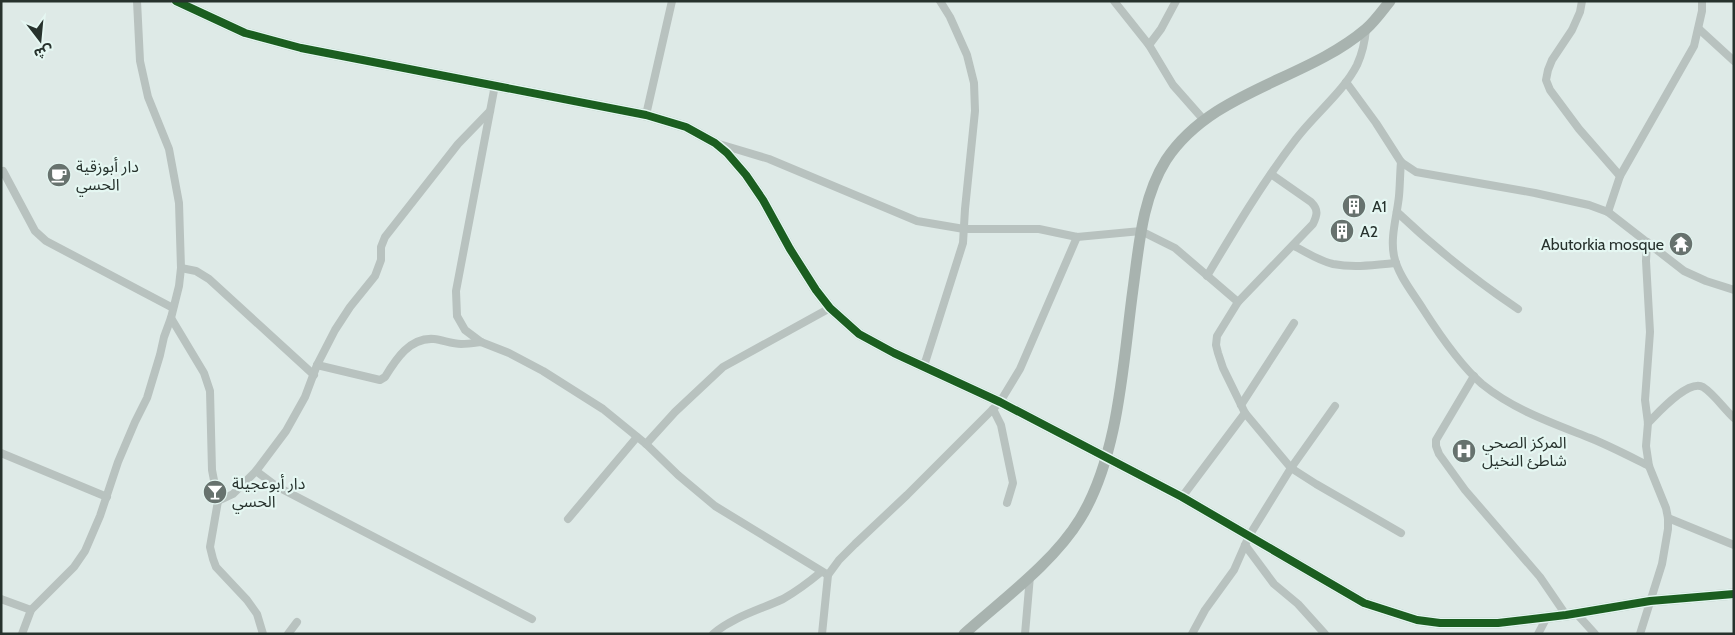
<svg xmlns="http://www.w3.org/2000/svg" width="1735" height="635" font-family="Cabin,'Noto Sans Arabic',sans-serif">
	<rect width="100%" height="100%" fill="#deeae7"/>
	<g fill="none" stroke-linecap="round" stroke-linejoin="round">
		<!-- street -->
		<g stroke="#b8c2bf" stroke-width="8">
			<path d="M1114,1L1149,45L1173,85L1203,119"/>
			<path d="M1582,1L1580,12L1572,30L1552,60L1548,70L1546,80L1550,90L1579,129L1620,176L1608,212"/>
			<path d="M1699,29L1734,61"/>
			<path d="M1149,45L1161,29L1176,1"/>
			<path d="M1346,82L1376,123L1401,162L1416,172L1535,193L1589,205L1608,212L1684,271L1706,281L1734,290"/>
			<path d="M495,85L456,291L457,316L465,330L481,342L509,353L543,371L603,409L646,444L678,475L715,506L828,575"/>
			<path d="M646,115L672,1"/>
			<path d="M719,144L769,159L917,221L964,229H1039L1077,237L1141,231L1175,248L1238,302"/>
			<path d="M1401,162C1400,173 1400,185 1399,196C1397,216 1390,237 1394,256C1398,275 1413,293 1423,309C1439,334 1460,365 1482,384C1514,410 1552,423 1590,438C1610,446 1629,456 1649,466"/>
			<path d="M3,171L35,231L46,241L173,308"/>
			<path d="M1271,174L1311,202C1319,210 1317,215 1313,224L1238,302L1217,336L1216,345L1218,353L1223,368L1245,413L1291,468L1316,484L1401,533"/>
			<path d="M1620,176L1694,46L1702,11V1"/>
			<path d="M1397,212C1435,248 1475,280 1518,309"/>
			<path d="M1294,246C1306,252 1319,261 1333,264C1354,268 1375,265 1396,263"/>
			<path d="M181,268L196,271L209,279L314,375"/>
			<path d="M1207,276C1235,229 1263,182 1296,139C1314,115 1344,91 1357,65C1362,54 1365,41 1366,29"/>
			<path d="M171,318L204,373L210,391L212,470L218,501L210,547L213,559L216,567L247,600L257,614L263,634"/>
			<path d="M317,365L380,380L385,377C396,359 410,337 434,339C443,340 452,344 461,344C468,344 474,343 481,342"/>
			<path d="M924,366L963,243L965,209L975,111L974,83L967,55L950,17L940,1"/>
			<path d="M1474,376L1436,440V446L1439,454L1465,490L1540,577L1566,615"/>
			<path d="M1241,405L1294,323"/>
			<path d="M993,409L1001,425L1013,483L1007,503"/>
			<path d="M1648,423C1658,413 1688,379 1703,387C1714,394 1724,409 1734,418"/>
			<path d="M646,444L675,412L723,367L830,308"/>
			<path d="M1,453L107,497"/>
			<path d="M256,471L276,486L532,619"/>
			<path d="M1182,497L1245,413"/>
			<path d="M218,501L233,494L256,471L286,431L305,397L317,365L335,330L350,307L375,276L381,260V247L385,237L458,144L490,111"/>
			<path d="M1668,518L1734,545"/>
			<path d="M568,519L637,437"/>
			<path d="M1245,545L1274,584L1298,604L1325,634"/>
			<path d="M1,599L31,610"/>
			<path d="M1576,613L1595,634"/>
			<path d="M22,634L31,610L74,567L85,551L100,516L118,462L135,422L147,398L160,355L164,337L171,318L179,286L181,268L179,203L169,149L148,97L140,61L137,1"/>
			<path d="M288,634L297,622"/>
			<path d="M713,634C733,617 759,610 783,599C797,591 809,582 821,572"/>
			<path d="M822,634L828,575L839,560L855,544L907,495L1000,402L1020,369L1077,237"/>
			<path d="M1025,634L1030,576"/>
			<path d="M1192,634L1205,610L1234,570L1249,536L1291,468L1335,406"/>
			<path d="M1538,634L1547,617"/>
			<path d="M1640,634L1662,564L1668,529V518L1666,508L1649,466L1646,446L1648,423L1645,400L1650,332L1646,261L1647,242"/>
		</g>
		<!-- secondary -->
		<g stroke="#a8b3af" stroke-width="11">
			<path d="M176,1L245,33L301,48L646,115L686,127L715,143L727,153L746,175L763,200L790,249L816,290L830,308L859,334L894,353L1000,402L1182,497L1364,603L1417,620L1440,623H1498L1566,615L1650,601L1734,594"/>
			<path d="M964,634C1002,600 1054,562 1080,519C1119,456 1123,362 1133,289C1139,246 1142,198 1166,160C1212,90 1305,81 1366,29C1375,21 1382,11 1390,1"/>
		</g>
		<!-- cycleway casing -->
		<g stroke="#e5f7f2" stroke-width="11">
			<path id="cycleway" d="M176,1L245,33L301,48L646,115L686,127L715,143L727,153L746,175L763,200L790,249L816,290L830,308L859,334L894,353L1000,402L1182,497L1364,603L1417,620L1440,623H1498L1566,615L1650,601L1734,594"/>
		</g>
		<!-- cycleway -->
		<use href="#cycleway" stroke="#1b5e20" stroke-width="8"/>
	</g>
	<!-- icons -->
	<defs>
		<g id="cafe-disc" transform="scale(1.25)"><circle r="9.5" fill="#67726e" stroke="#e5f7f2"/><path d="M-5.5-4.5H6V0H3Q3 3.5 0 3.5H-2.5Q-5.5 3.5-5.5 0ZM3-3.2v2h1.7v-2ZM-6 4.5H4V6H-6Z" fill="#fff"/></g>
		<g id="building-disc" transform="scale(1.25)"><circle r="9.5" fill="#67726e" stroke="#e5f7f2"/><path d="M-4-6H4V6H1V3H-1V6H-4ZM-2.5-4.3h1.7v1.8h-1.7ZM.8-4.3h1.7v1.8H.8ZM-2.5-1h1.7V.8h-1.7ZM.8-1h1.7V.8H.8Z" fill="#fff"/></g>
		<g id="temple-disc" transform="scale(1.25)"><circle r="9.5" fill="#67726e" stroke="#e5f7f2"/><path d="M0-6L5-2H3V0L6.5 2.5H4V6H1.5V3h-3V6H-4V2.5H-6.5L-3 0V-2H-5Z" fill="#fff"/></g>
		<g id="hospital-disc" transform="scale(1.25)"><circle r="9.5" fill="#67726e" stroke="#e5f7f2"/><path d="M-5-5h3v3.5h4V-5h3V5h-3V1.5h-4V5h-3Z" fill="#fff"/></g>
		<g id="bar-disc" transform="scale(1.25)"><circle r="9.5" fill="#67726e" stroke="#e5f7f2"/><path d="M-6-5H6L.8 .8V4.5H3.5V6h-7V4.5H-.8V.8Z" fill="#fff"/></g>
	</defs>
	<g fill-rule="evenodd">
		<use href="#cafe-disc" x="59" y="175"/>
		<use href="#building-disc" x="1354" y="206"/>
		<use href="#building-disc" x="1342" y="231"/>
		<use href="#temple-disc" x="1681" y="244"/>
		<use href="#hospital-disc" x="1464" y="451"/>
		<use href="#bar-disc" x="215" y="492"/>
	</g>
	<g text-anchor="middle" stroke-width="4.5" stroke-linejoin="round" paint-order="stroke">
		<!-- poi labels -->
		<g font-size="16" fill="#27322d" stroke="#e5f7f2" text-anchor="start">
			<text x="76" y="172">دار أبوزقية<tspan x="76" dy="18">الحسي</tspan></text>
			<text x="1372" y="212">A1</text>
			<text x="1360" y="237">A2</text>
			<text x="1664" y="250" text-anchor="end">Abutorkia mosque</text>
			<text x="1482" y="448">المركز الصحي<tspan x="1482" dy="18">شاطئ النخيل</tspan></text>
			<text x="232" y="489">دار أبوعجيلة<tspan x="232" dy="18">الحسي</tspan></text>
		</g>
	</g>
	<!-- border -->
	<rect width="1735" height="635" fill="none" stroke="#27322d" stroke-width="5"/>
	<!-- north arrow -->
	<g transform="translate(40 40) rotate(164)" stroke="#e5f7f2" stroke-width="4" paint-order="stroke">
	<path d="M0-4L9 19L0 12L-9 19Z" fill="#27322d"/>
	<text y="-8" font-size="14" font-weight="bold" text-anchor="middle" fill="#27322d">ش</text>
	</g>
</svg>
